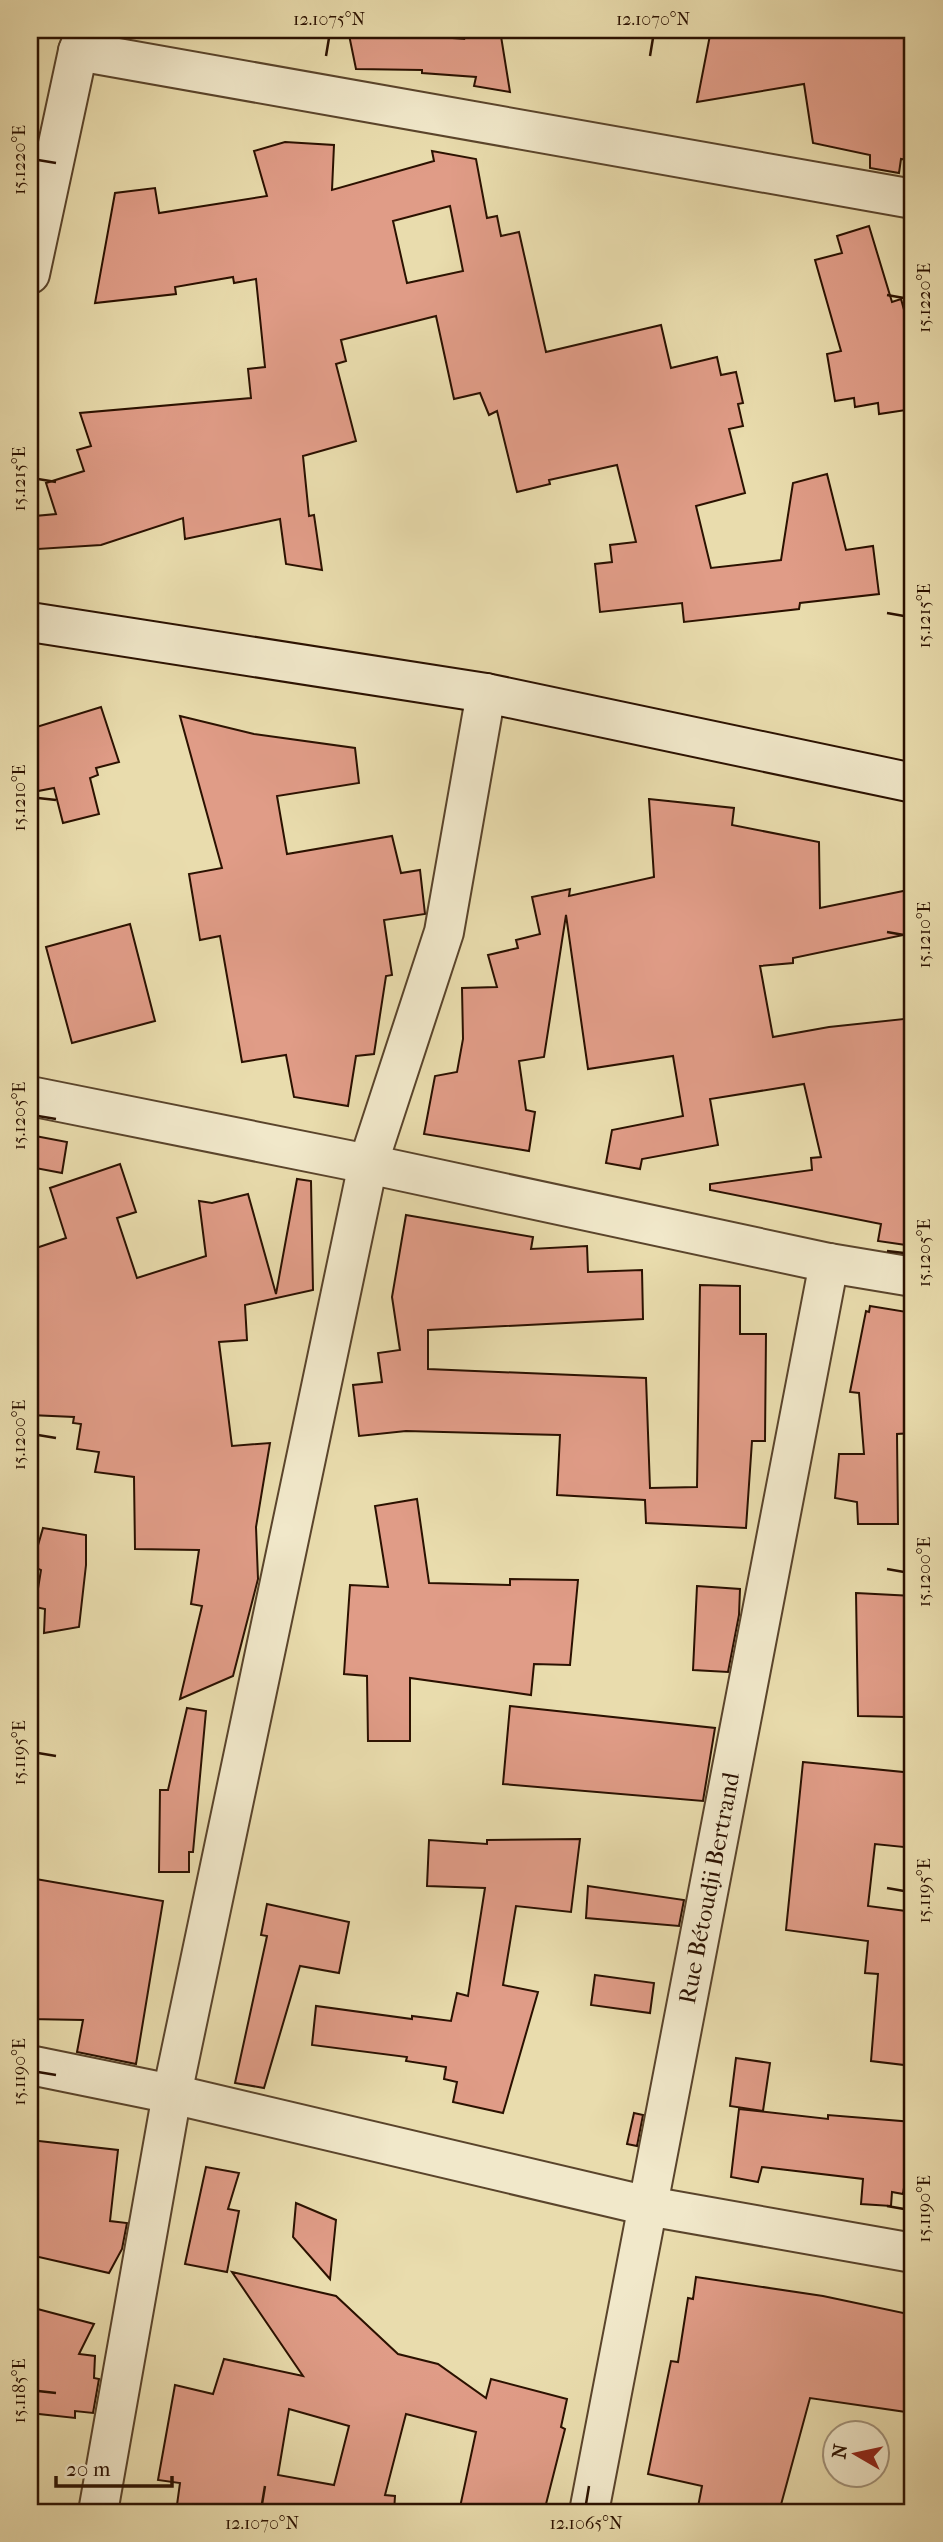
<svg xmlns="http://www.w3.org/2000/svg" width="943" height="2542" font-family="'IM FELL French Canon',serif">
	<rect width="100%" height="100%" fill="#e9dcad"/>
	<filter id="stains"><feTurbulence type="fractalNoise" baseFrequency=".00286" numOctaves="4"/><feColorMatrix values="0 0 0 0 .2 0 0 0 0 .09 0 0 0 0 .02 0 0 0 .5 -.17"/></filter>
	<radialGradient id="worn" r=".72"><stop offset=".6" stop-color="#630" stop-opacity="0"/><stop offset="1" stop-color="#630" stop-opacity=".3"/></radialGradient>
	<!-- building -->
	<g fill="#e09c87" stroke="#2b1100" stroke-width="2" fill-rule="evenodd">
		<path d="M348,30H388V33L464,39L462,30H500L510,92L474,86L476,77L422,73V70L356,69Z"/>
		<path d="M711,30H913V145L905,147L908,160L901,159L899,173L870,168V155L813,143L804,84L697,102Z"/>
		<path d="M285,142L334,145L332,190L434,161L432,151L476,159L487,218L497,216L501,236L519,232L546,352L661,325L671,368L717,357L721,375L736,372L743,403L738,404L743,426L729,429L745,493L696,506L711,568L781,560L793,483L827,474L846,550L873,546L879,594L800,603L799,609L684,622L682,603L600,612L595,564L612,562L610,545L636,542L617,465L549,480L550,484L517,492L497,411L489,415L480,393L454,399L436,316L341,340L346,361L336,364L356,441L303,456L309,516L314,515L322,570L286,564L280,519L185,539L183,518L101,545L38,549L35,516L56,514L46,483L84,471L77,450L91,446L80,413L251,398L248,369L265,367L256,279L234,283L233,277L175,287L176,294L95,303L115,193L155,188L159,213L267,196L254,151ZM450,206L463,271L407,283L393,221Z"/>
		<path d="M869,226L892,302L901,299L913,342V409L879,414L878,403L855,407L854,398L835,401L827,354L841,351L815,260L842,253L837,236Z"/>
		<path d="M101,707L119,762L96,768L98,775L90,778L99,814L63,823L54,788L33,792L30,774V729Z"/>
		<path d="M180,716L254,734L355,748L359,783L277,796L287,854L392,836L401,873L420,870L425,914L384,920L392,975L386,976L374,1054L356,1056L348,1106L294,1097L286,1055L242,1062L220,936L200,940L189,874L222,868Z"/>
		<path d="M649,799L734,808L732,825L819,842L820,908L913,889V933L793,958V963L760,966L773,1037L829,1027L913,1018V1246L878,1241L881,1224L710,1190V1184L812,1170L811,1158L821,1157L804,1084L710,1099L718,1145L642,1159L640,1169L606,1163L612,1130L683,1116L673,1056L588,1069L566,915L544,1057L519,1061L526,1110L535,1112L529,1151L424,1134L435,1076L457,1072L463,1039L462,988L497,987L488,955L518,948L516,940L540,934L532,897L570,889L569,896L654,877Z"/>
		<path d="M130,924L155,1021L72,1043L46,947Z"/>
		<path d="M30,1135L67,1142L62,1173L30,1167Z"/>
		<path d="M120,1164L136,1212L117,1218L137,1278L206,1256L199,1201L212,1203L248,1194L276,1294L297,1179L311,1181L313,1290L245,1305L247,1340L219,1342L232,1446L270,1443L256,1527L258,1579L233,1676L180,1699L202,1606L191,1604L199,1550L135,1549L134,1477L95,1472L99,1452L77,1449L81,1424L73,1423L74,1417L30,1415V1250L66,1238L50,1188Z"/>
		<path d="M406,1215L533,1237L531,1249L587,1246L588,1272L642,1270L643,1319L428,1330V1369L646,1378L650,1488L697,1487L700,1285L740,1286V1334H766L765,1441H752L746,1528L646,1523L645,1500L557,1495L560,1435L406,1431L359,1436L353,1385L382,1382L378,1353L400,1350L392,1297Z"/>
		<path d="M870,1306L913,1313V1433L897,1434L898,1524H858L857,1502L835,1498L839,1454H864L859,1393L850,1392L866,1311L869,1312Z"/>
		<path d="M417,1499L429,1583L510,1585V1579L578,1580L570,1665L534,1664L531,1695L410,1678V1741H368L367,1676L344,1674L350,1585L388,1587L375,1506Z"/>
		<path d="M43,1528L86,1535V1565L79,1627L44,1633L45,1609L35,1607L41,1570L32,1566Z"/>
		<path d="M697,1586L740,1589L739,1615L728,1672L693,1670Z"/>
		<path d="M856,1593L913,1596V1643L906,1644L905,1717L858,1716Z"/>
		<path d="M510,1706L715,1728L703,1801L503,1784Z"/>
		<path d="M187,1708L206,1711L193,1852H189V1872H159L160,1790H168Z"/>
		<path d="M803,1762L913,1773V1848L875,1844L868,1906L913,1912V2066L871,2061L878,1974L865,1973L868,1941L786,1930Z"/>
		<path d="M580,1839L571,1912L516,1906L503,1985L538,1992L503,2113L453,2102L457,2082L444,2079L446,2067L406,2061L407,2057L312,2045L316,2006L412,2019V2016L451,2021L457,1993L468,1996L485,1888L427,1886L429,1840L487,1844V1840Z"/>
		<path d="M30,1878L163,1901L136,2064L77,2052L83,2020L30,2019Z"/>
		<path d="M588,1886L684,1900L679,1926L586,1918Z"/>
		<path d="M267,1904L349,1922L339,1973L300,1966L264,2088L235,2083L267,1936L261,1935Z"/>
		<path d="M595,1975L654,1983L650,2013L591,2005Z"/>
		<path d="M736,2058L770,2063L763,2111L730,2106Z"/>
		<path d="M739,2109L828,2119V2115L913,2122V2170L907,2169L903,2194L892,2192L891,2206L861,2204L863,2179L762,2167L758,2182L731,2177Z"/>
		<path d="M634,2113L643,2115L637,2146L627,2144Z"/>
		<path d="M30,2140L118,2150L110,2221L127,2223L122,2249L109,2273L30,2255Z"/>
		<path d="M206,2167L239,2173L228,2209L239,2211L227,2272L185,2264Z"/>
		<path d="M296,2203L336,2220L330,2279L293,2237Z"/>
		<path d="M232,2272L336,2296L398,2354L438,2364L486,2398L491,2379L567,2399L561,2427L565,2429L544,2512H459L476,2432L406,2414L385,2495L395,2496L394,2512H176L180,2483L158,2480L175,2385L213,2394L224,2359L303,2376ZM289,2409L349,2426L334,2485L278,2475Z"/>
		<path d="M696,2277L823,2296L913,2315V2413L810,2398L779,2512H697L702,2486L648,2474L671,2361L678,2362L688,2298L693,2299Z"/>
		<path d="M30,2307L94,2324L79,2354L95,2356L94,2378L99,2379L93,2413L75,2411V2418L30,2413Z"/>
	</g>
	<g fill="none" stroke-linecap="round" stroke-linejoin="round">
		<!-- street casing -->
		<g stroke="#5a442b" stroke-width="42">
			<g id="street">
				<path d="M78,51L913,199"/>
				<path d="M30,274L78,51L86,30"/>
				<path d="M30,1096L368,1164L829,1263L913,1277"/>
				<path d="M30,2065L172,2094L648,2206L913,2253"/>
				<path d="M98,2512L172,2094L368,1164L444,932L486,693"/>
				<path d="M589,2512L829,1263"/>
			</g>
		</g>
		<!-- secondary casing -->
		<g stroke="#2b1100" stroke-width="42">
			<path id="secondary" d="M30,622L486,693L913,783"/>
		</g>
		<!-- street -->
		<use href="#street" stroke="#f1e8ca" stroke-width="38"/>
		<!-- secondary -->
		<use href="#secondary" stroke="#f1e8ca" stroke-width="38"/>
	</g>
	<!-- ticks -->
	<path fill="none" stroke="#2b1100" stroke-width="2.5" d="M326,56L329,38M650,56L653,38M38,160L56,163M887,295L904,298M38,479L56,482M887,613L904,616M38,798L56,800M887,932L904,935M38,1116L56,1119M887,1251L904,1253M38,1435L56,1438M887,1569L904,1572M38,1753L56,1756M887,1888L904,1891M38,2072L56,2075M887,2206L904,2209M38,2391L56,2393M262,2504L265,2486M586,2504L589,2486"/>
	<g text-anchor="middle" stroke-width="5" stroke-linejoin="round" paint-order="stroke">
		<!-- street labels -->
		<g font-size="24" fill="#2b1100" stroke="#f1e8ca">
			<text transform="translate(709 1888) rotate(-79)" y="8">Rue Bétoudji Bertrand</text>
		</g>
	</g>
	<!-- margin -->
	<rect width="943" height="2542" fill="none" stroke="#e9dcad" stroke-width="77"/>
	<!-- north arrow -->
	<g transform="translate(856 2454) rotate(279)"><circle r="33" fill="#f1e8ca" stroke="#a29279" stroke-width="2"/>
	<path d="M0-5L12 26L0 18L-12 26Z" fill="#8f2418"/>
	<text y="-10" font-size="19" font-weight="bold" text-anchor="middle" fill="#2b1100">N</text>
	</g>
	<!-- scale -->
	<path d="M56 2476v10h116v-10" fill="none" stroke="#2b1100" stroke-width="3.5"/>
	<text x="66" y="2476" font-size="21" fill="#2b1100" stroke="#f1e8ca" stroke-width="5" paint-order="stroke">20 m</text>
	<rect x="38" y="38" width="866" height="2466" fill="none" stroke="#2b1100" stroke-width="2.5"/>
	<g font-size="18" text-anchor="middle" fill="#2b1100">
		<text x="329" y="25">12.1075°N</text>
		<text x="653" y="25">12.1070°N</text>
		<text transform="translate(19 160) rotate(-90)" y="6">15.1220°E</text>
		<text transform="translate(924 298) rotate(-90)" y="6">15.1220°E</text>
		<text transform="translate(19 479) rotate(-90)" y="6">15.1215°E</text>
		<text transform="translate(924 616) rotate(-90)" y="6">15.1215°E</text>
		<text transform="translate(19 798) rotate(-90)" y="6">15.1210°E</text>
		<text transform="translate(924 935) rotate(-90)" y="6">15.1210°E</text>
		<text transform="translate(19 1116) rotate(-90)" y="6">15.1205°E</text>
		<text transform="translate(924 1253) rotate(-90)" y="6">15.1205°E</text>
		<text transform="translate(19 1435) rotate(-90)" y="6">15.1200°E</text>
		<text transform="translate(924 1572) rotate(-90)" y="6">15.1200°E</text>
		<text transform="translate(19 1753) rotate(-90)" y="6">15.1195°E</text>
		<text transform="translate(924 1891) rotate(-90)" y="6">15.1195°E</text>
		<text transform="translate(19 2072) rotate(-90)" y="6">15.1190°E</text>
		<text transform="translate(924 2209) rotate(-90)" y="6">15.1190°E</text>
		<text transform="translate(19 2391) rotate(-90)" y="6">15.1185°E</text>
		<text x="262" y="2529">12.1070°N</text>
		<text x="586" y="2529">12.1065°N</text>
	</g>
	<rect width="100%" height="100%" filter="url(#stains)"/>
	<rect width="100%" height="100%" fill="url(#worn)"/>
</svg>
